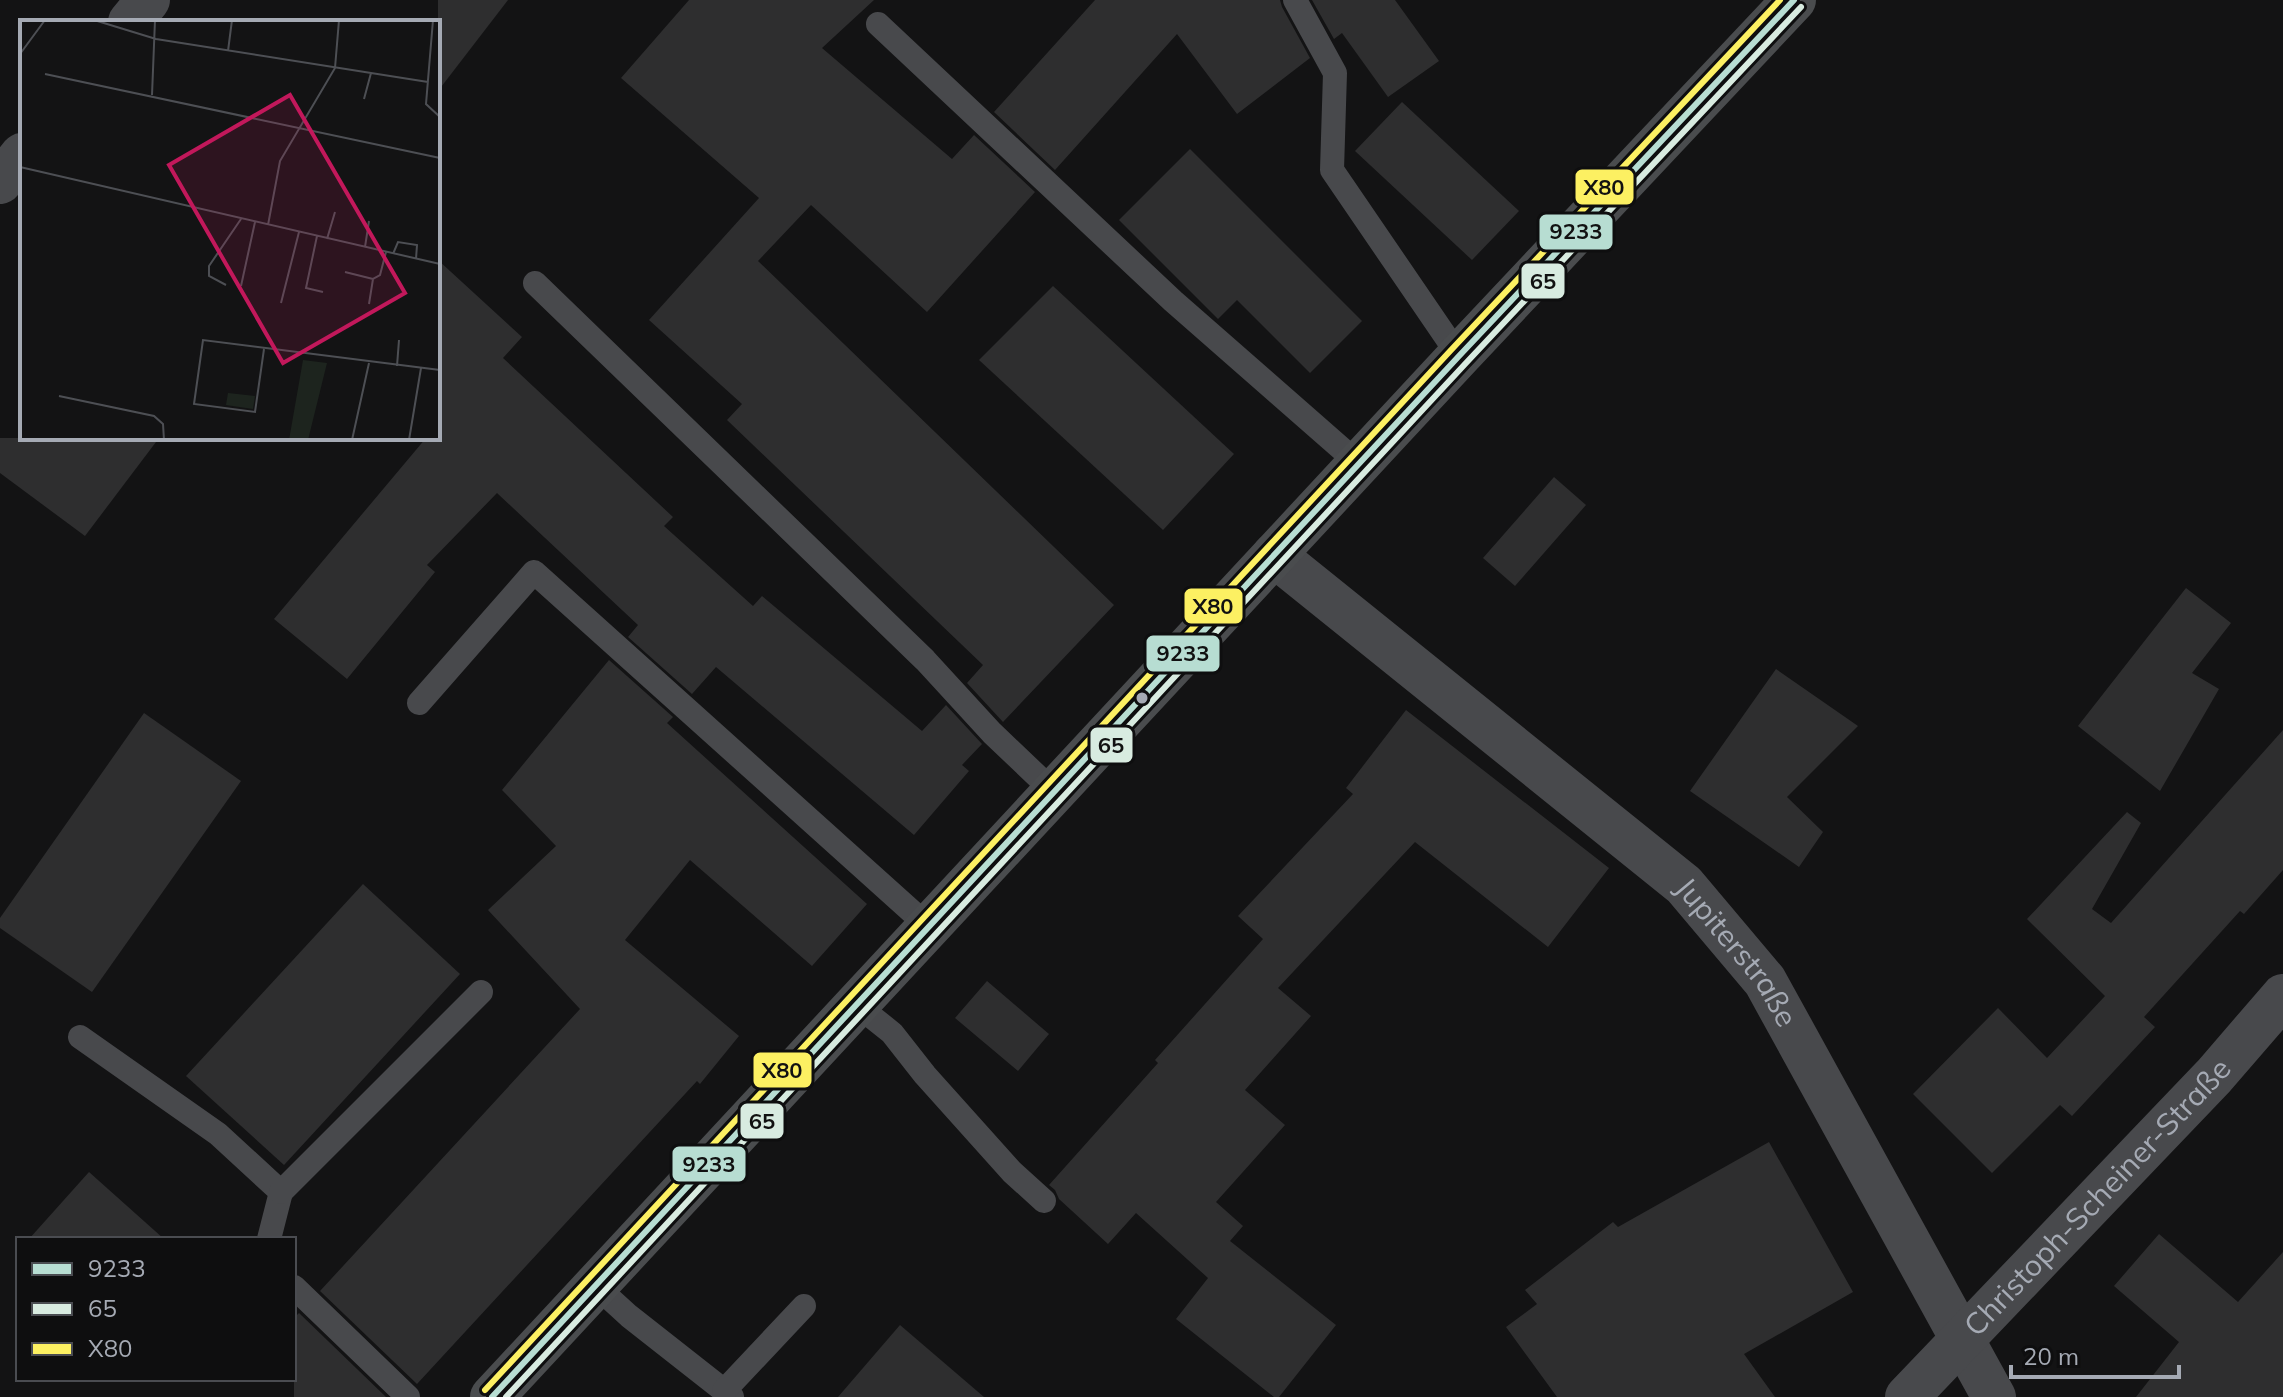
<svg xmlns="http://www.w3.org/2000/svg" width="2283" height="1397" font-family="Mulish,sans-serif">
	<rect width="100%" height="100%" fill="#131314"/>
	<!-- building -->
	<g fill="#2e2e2f">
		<path d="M438,0H508L438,91Z"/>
		<path d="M689,0H874L822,48L952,159L974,135L1035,192L927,312L811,205L758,261L1114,605L1003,722L967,683L983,665L727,420L742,404L649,320L759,198L621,78Z"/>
		<path d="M1095,0H1280L1282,7L1310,58L1237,114L1177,34L1055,170L994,112Z"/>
		<path d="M1312,0H1395L1439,61L1388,97L1342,33L1334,39Z"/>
		<path d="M1402,102L1519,211L1472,260L1355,151Z"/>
		<path d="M1190,149L1362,321L1310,373L1237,300L1218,319L1119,220Z"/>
		<path d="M438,260L522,337L503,358L673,517L664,526L753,606L762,596L922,731L946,705L982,744L962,765L969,771L914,835L716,667L692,694L628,637L638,625L497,493L427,565L435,572L347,679L274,619L426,438H438Z"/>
		<path d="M1053,286L1234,454L1163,530L979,360Z"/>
		<path d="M0,438H159L85,536L0,473Z"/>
		<path d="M1554,477L1586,505L1515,586L1483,558Z"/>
		<path d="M2186,588L2231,623L2192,673L2219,689L2160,791L2078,726Z"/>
		<path d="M609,660L673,717L667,723L867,904L812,966L690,860L625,940L739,1036L700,1084L697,1081L417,1384L320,1291L580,1009L488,910L556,846L502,790Z"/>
		<path d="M1776,669L1858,726L1787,797L1823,832L1799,867L1690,791Z"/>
		<path d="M1406,710L1609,868L1548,947L1415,842L1278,988L1311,1016L1245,1090L1285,1125L1216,1202L1243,1226L1230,1241L1336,1325L1279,1397H1274L1176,1319L1208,1278L1136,1213L1108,1244L1059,1199L1055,1190L1049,1185L1158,1063L1155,1060L1263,939L1238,916L1353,794L1346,788Z"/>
		<path d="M144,713L241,781L92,992L0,928V918Z"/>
		<path d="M2283,730V870L2244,914L2240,911L2144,1017L2155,1027L2072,1116L2060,1105L1992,1173L1913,1094L1998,1008L2047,1058L2105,996L2027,919L2127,812L2141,823L2092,909L2111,923Z"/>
		<path d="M363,884L460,974L284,1165L186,1076Z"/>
		<path d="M987,981L1049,1034L1018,1071L955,1018Z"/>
		<path d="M1769,1142L1853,1292L1744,1354L1775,1397H1557L1506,1327L1537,1304L1525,1290L1613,1222L1618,1227Z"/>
		<path d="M89,1172L164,1239H29Z"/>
		<path d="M2159,1234L2238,1302L2283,1252V1397H2136L2179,1342L2114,1286Z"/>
		<path d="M299,1313L386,1397H294V1318Z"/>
		<path d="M900,1325L984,1397H838Z"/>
	</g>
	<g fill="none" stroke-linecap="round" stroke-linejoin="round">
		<!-- service -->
		<g stroke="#48494c" stroke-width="24">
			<path d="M1295,0L1335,73L1332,170L1459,356"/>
			<path d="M878,24L1173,301L1359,464"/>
			<path d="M535,283L925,660L992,733L1054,792"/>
			<path d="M419,703L534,572L929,927"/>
			<path d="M857,1005L892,1033L925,1075L1012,1172L1044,1201"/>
			<path d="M80,1037L218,1134L281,1192L269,1239"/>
			<path d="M281,1192L481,992"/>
			<path d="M595,1285L629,1316L732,1397"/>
			<path d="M294,1287L408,1397"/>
			<path d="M724,1391L804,1306"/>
		</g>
		<!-- minor -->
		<g stroke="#48494c" stroke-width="44">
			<path d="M130,22L148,0"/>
			<path d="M0,182L22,155"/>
			<path id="s1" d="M1274,555L1684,885L1765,981L1994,1397"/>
			<path id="s2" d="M1907,1397L2214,1076L2283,996"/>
		</g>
		<!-- primary -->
		<path stroke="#4a4c4e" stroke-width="44" d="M492,1397L1459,356L1794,0"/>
		<!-- bus-1 casing -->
		<g stroke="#0e0e0f" stroke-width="12">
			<path id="bus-1" d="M492,1397L1459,356L1794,0"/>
		</g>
		<!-- bus-2 casing -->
		<g stroke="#0e0e0f" stroke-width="12">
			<path id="bus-2" d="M506,1397L1466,363L1801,7"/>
		</g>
		<!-- bus-3 casing -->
		<g stroke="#0e0e0f" stroke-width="12">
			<path id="bus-3" d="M485,1390L1452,349L1780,0"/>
		</g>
		<!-- bus-1 -->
		<use href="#bus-1" stroke="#b7ddd2" stroke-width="6"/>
		<!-- bus-2 -->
		<use href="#bus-2" stroke="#d8ebe0" stroke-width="6"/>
		<!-- bus-3 -->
		<use href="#bus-3" stroke="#fcf062" stroke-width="6"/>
	</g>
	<!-- markers -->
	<circle fill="#a5aab4" stroke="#0e0e0f" stroke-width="3" cx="1142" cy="698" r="7"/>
	<g text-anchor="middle" stroke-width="6" stroke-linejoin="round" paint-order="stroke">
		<!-- street labels -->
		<g font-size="30" fill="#a5aab4" stroke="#0e0e0f">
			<text dy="10" stroke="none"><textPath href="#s1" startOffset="612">Jupiterstraße</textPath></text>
			<text dy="10" stroke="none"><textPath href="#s2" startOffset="276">Christoph-Scheiner-Straße</textPath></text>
		</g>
	</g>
	<!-- overview -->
	<g transform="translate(20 20)">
		<rect width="420" height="420" fill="#131314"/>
		<path d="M283,340L307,343L288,420H269ZM208,373L235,376L233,389L206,385Z" fill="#1d241e"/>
		<path fill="none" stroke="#4d4f54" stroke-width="2" d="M74,0L136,19L408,62M413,0L406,84L420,97M208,31L212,0M0,34L25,0M25,54L420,138M132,75L135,0M344,79L351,53M0,147L420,244M248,205L260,141L315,48L319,0M297,216L286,268L303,272M307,219L315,192M345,227L349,201M373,234L378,222L397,225L396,239M325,252L353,259M206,265L189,256V246L221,199M221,266L235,202M261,283L279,212M349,284L353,259L360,255L366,232M244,329L235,392L174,384L183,320L420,350M377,346L379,320M39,376L134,396L143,404L144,420M332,420L349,343M389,420L401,348"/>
		<path fill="#c2185b" fill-opacity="0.15" stroke="#c2185b" stroke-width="4" d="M270,75L385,273L263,343L149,145Z"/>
		<rect width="420" height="420" fill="none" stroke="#a5aab4" stroke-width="4"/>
	</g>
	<g stroke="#0e0e0f" stroke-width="3">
		<rect x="1574" y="168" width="61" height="38" rx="8" fill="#fcf062"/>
		<rect x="1538" y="213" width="76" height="38" rx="8" fill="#b7ddd2"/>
		<rect x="1520" y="262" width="46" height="38" rx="8" fill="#d8ebe0"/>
		<rect x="1183" y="587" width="61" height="38" rx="8" fill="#fcf062"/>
		<rect x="1145" y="634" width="76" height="39" rx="8" fill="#b7ddd2"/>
		<rect x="1089" y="726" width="45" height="38" rx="8" fill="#d8ebe0"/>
		<rect x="752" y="1051" width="61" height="38" rx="8" fill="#fcf062"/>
		<rect x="739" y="1102" width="46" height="38" rx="8" fill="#d8ebe0"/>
		<rect x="671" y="1145" width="76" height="38" rx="8" fill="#b7ddd2"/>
	</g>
	<g font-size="22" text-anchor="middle" font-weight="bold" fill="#111">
		<text x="1604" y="195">X80</text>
		<text x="1576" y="239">9233</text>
		<text x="1543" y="289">65</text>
		<text x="1213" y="614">X80</text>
		<text x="1183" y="661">9233</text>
		<text x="1111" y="753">65</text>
		<text x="782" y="1078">X80</text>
		<text x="762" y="1129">65</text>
		<text x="709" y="1172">9233</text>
	</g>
	<!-- legend -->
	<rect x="16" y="1237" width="280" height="144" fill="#0e0e0f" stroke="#4a4c51" stroke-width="2"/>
	<rect x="32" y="1263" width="40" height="12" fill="#b7ddd2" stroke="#4a4c51" stroke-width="2"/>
	<text x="88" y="1277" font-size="24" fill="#a5aab4">9233</text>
	<rect x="32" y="1303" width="40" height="12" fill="#d8ebe0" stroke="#4a4c51" stroke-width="2"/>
	<text x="88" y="1317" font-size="24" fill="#a5aab4">65</text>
	<rect x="32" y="1343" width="40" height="12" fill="#fcf062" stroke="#4a4c51" stroke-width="2"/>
	<text x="88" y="1357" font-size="24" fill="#a5aab4">X80</text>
	<!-- scale -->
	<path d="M2011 1365v12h168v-12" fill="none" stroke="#a5aab4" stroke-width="4"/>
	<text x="2023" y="1365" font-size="24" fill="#a5aab4" stroke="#0e0e0f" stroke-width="6" paint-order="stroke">20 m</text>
</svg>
